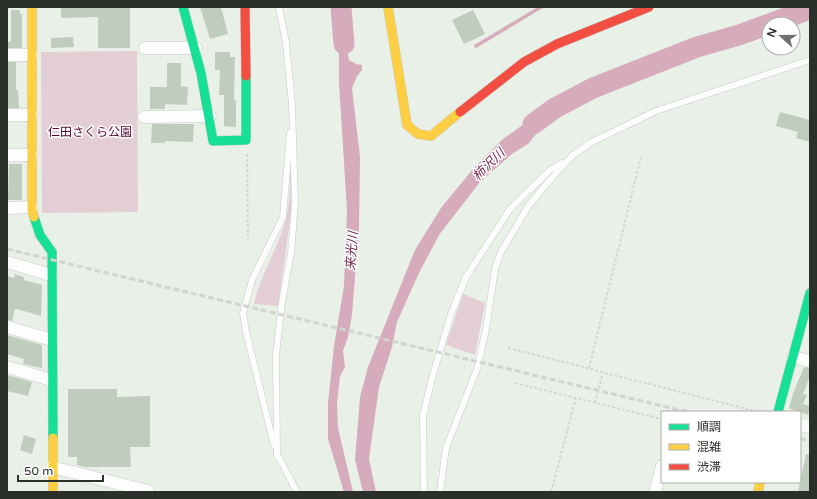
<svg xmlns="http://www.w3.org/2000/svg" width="817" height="499" font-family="'Varela Round','Noto Sans JP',sans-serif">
	<rect width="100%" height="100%" fill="#e9f0e8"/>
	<!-- green -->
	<g fill="#e4ced5">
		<path d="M137,51L138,212L42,213L41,52Z"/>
		<path d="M291,155V214L278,306L254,304C261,272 280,246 287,214C291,195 290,174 291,155Z"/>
		<path d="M463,294L485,303L475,355L446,345Z"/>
	</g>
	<!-- water -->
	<g fill="#d6abbc">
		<path d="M346,15L347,49L349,60L356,64L362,65V70L357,76L352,88L360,157L359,228L352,315L348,337L343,351L345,367L340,376L337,403L338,428L353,492H344L328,439V403L334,346L344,286L347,210L339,83V17Z"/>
		<path d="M553,103L558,113L541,128L528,144L513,153L480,182L439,235L419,273L397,322L392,347L379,387L369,459L376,492H363L355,460L360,397L368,367L415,250L441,208L472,170L503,139Z"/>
	</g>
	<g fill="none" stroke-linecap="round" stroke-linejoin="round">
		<!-- stream -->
		<path stroke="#d6abbc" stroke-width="3.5" d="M476,46L541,7"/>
		<!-- river -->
		<g stroke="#d6abbc" stroke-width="21">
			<path d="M341,7L344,44"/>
			<path d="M533,124L555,108L593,88L697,47L739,35L810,9"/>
		</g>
	</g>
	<!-- building -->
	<g fill="#c0ccbe">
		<path d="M61,7H130V48H98V17L61,18Z"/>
		<path d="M200,7H221L228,34L210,39Z"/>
		<path d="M11,10H20V14H22V48H7V42H11Z"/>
		<path d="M473,10L485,34L464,44L452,20Z"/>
		<path d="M73,37L74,47L51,48V38Z"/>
		<path d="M215,52H230V57H235L234,100H236V127L224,126V95H219L220,70H215Z"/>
		<path d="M7,62H16V90H18L19,108H7Z"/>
		<path d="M167,63H181V86L188,87L187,105L165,104V109H150V87H167Z"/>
		<path d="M780,112L810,120V142L796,138L798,132L776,126Z"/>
		<path d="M152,124H194L193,142L165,141V143H151Z"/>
		<path d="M9,164H22V200H8Z"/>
		<path d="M15,274L24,277V280L42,285L41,316L17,309H15L12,321L7,320V276L14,278Z"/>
		<path d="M7,335L42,345V368L23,364L24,359L7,354Z"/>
		<path d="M804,367L810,368V376L803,394L807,395L803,404L810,406L808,415L789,408L794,391Z"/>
		<path d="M7,375L32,382L28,396L7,391Z"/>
		<path d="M68,389H117V397L150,396V447H130L131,467H85L77,465V457H68Z"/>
		<path d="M24,435L36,439L32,454L20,450Z"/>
		<path d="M806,454L810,455V492H798Z"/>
	</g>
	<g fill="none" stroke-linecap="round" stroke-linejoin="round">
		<!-- lane casing -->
		<g stroke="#c6ccc5" stroke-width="7">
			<g id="lane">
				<path d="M274,445L246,332L243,313L252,280L283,217L290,133"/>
				<path d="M277,454L297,492"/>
				<path d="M277,457L276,355L282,302L291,253L295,203L292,105L286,43L279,7"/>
				<path d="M424,492L423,416L432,378L451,314L466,277L510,209L550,170L562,163"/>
				<path d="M440,492L446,448L477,369L486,329L495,269L501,252L529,205L549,181L572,156L590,143L656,111L810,60"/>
			</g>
		</g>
		<!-- street casing -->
		<g stroke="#c6ccc5" stroke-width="13">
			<g id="street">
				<path d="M145,48H196"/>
				<path d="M7,55H32"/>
				<path d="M7,115H32"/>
				<path d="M144,117L210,116"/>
				<path d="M7,155H32"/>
				<path d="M7,208L32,207"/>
				<path d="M7,262L51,275"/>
				<path d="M7,327L52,340"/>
				<path d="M793,357L810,361"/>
				<path d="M7,367L51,380"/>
				<path d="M800,425L810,427"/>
				<path d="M52,467L148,491"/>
				<path d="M655,492L662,466"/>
			</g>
		</g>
		<!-- fast casing -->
		<g stroke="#c6ccc5" stroke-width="10">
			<g id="fast">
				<path d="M183,7L201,73L213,141L246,140V76"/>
				<path d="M34,217L40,235L52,252L53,438"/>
				<path d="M778,412L810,293"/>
			</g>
		</g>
		<!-- slow casing -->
		<g stroke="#c6ccc5" stroke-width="10">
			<g id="slow">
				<path d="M32,7V210L34,217"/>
				<path d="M388,7L407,125L418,134L431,136L460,112"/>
				<path d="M53,438V492"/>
				<path d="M758,492L760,482"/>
			</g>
		</g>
		<!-- jam casing -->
		<g stroke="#c6ccc5" stroke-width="10">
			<g id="jam">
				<path d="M245,7L246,76"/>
				<path d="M460,112L524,62L557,44L649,7"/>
			</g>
		</g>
		<!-- path -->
		<g stroke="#d5d6d4" stroke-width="2" stroke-dasharray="3 2" stroke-linecap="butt">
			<path d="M247,154L248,241"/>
			<path d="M508,348L759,412"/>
			<path d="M589,368L641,157"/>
			<path d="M515,383L662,419"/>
			<path d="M595,403L603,372"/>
			<path d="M551,492L576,398"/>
		</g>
		<!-- lane -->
		<use href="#lane" stroke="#fcfdfc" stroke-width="6"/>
		<!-- street -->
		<use href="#street" stroke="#fcfdfc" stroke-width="12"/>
		<!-- fast -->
		<use href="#fast" stroke="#16e098" stroke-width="9"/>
		<!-- slow -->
		<use href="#slow" stroke="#ffcf43" stroke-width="9"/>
		<!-- jam -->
		<use href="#jam" stroke="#f24e42" stroke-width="9"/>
		<!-- rail -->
		<g stroke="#d2d4d2" stroke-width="3" stroke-dasharray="6 3" stroke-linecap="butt">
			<path d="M7,249L688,412"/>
			<path d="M800,438L810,441"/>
		</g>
	</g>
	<g text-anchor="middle" stroke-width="3" stroke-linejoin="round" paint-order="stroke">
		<!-- park labels -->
		<g font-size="12" fill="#550533" stroke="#fff">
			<text x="90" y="136">仁田さくら公園</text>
		</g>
		<!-- water labels -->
		<g font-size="13" font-style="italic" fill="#73264c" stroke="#fff">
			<text transform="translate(488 164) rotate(-45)" y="5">柿沢川</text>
			<text transform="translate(351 251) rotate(-86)" y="5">来光川</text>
		</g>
	</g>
	<!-- border -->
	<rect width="817" height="499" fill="none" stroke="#2c302b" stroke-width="16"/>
	<!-- legend -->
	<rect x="661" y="411" width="140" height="72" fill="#ffffff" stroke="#abacaa"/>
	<rect x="669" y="424" width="20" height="6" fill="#16e098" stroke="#abacaa"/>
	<text x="697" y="431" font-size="12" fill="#2c302b">順調</text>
	<rect x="669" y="444" width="20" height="6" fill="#ffcf43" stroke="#abacaa"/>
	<text x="697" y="451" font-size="12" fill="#2c302b">混雑</text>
	<rect x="669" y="464" width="20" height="6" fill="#f24e42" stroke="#abacaa"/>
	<text x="697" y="471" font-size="12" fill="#2c302b">渋滞</text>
	<!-- north arrow -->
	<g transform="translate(781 36) rotate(291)"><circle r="19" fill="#ffffff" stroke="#abacaa"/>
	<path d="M0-3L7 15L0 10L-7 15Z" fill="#6e736d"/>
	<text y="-6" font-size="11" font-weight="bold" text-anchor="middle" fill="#2c302b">N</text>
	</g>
	<!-- scale -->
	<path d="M18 475v6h85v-6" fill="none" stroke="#2c302b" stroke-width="2"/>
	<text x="24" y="475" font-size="12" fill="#2c302b" stroke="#ffffff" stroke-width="3" paint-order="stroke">50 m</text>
</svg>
